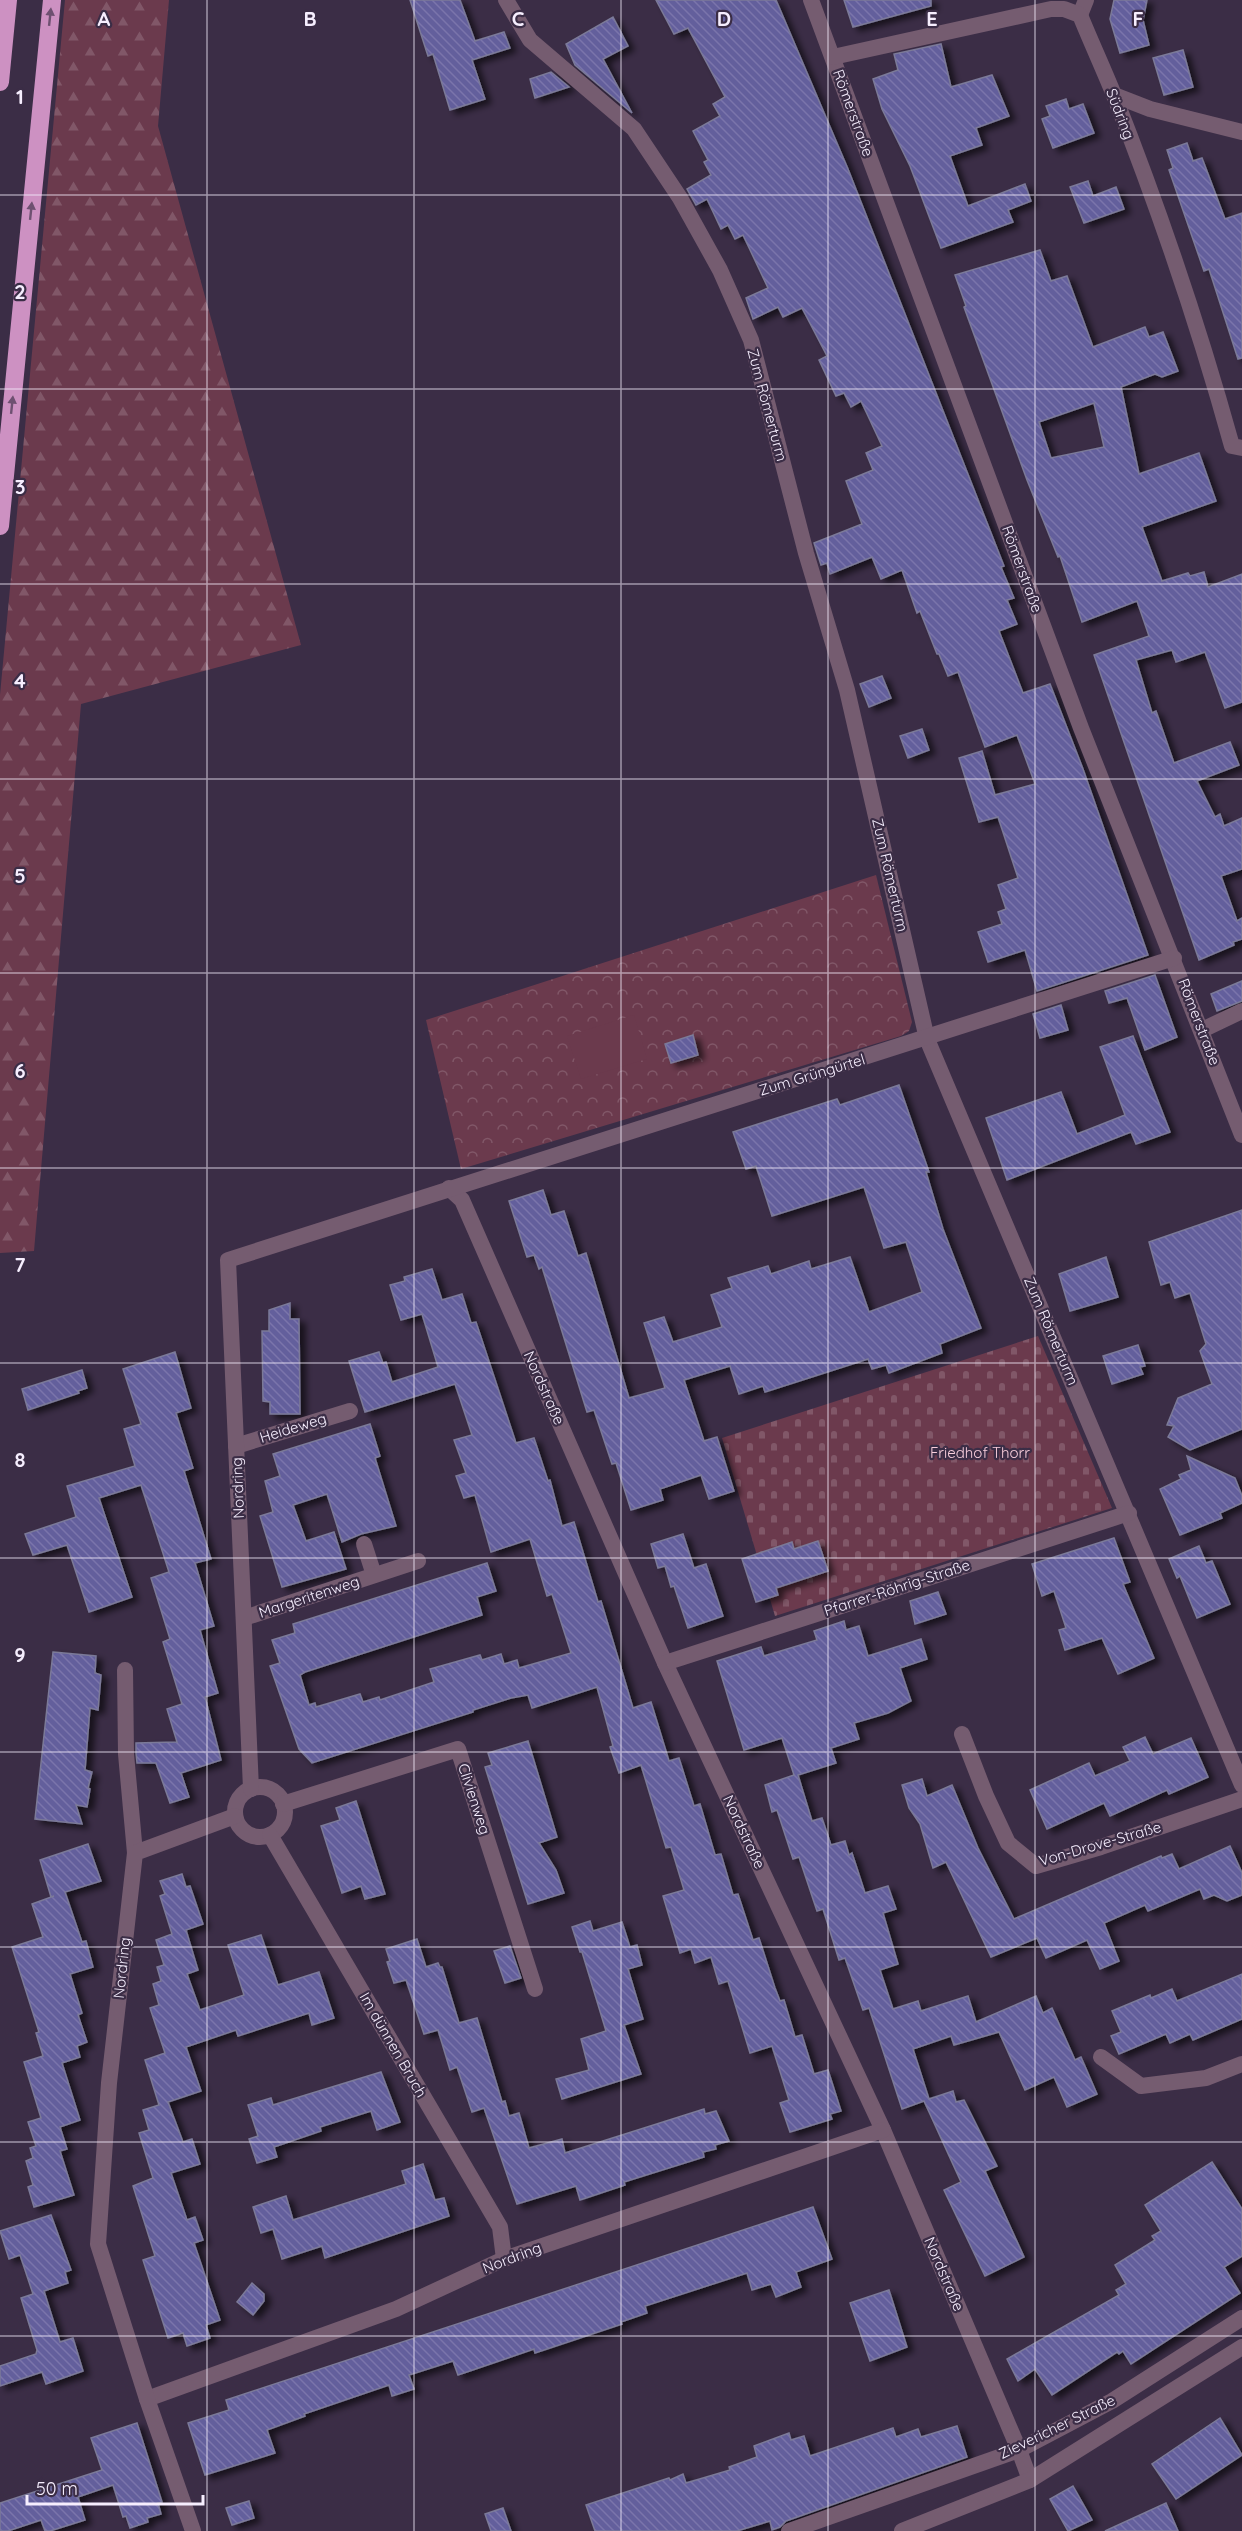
<svg xmlns="http://www.w3.org/2000/svg" width="1242" height="2531" font-family="Quicksand,sans-serif">
	<defs>
		<pattern id="forest-firs" width="22" height="20" patternUnits="userSpaceOnUse" patternTransform="scale(1.5)"><rect width="22" height="20" fill="#6b3a4d"/><path d="M5 1l3.5 6h-7zM16 11l3.5 6h-7z" fill="#815768"/></pattern>
		<pattern id="cemetery-stones" width="16" height="16" patternUnits="userSpaceOnUse" patternTransform="scale(1.5)"><rect width="16" height="16" fill="#6b3a4d"/><path d="M2 7V4a2 2 0 0 1 4 0v3zM10 15v-3a2 2 0 0 1 4 0v3z" fill="#815768"/></pattern>
		<pattern id="park-crowns" width="20" height="18" patternUnits="userSpaceOnUse" patternTransform="scale(1.5)"><rect width="20" height="18" fill="#6b3a4d"/><path d="M2 6a3 3 0 1 1 6 0M12 15a3 3 0 1 1 6 0" fill="none" stroke="#815768"/></pattern>
		<pattern id="building-back-hatch" width="6" height="6" patternUnits="userSpaceOnUse" patternTransform="scale(1.5)"><rect width="6" height="6" fill="#635e9c"/><path d="M-1 5l2 2M0 0l6 6M5-1l2 2" fill="none" stroke="#7a75ab"/></pattern>
		<filter id="shadow"><feDropShadow dx="6" dy="4" stdDeviation="3" flood-color="#0009"/></filter>
	</defs>
	<rect width="100%" height="100%" fill="#3b2d46"/>
	<!-- forest -->
	<path fill="url(#forest-firs)" d="M65,0H169L158,126L301,645L81,704L34,1251L0,1253V695Z"/>
	<!-- cemetery -->
	<path fill="url(#cemetery-stones)" d="M1038,1336L1112,1508L775,1616L722,1438Z"/>
	<!-- park -->
	<path fill="url(#park-crowns)" d="M876,875L912,1022L909,1031L901,1036L461,1169L426,1020Z"/>
	<!-- pitch -->
	<path fill="#6b3a4d" d="M634,1015L647,1059L581,1079L567,1036Z"/>
	<!-- building -->
	<g fill="url(#building-back-hatch)" stroke="#7b7a98" stroke-width="1.5" fill-rule="evenodd" filter="url(#shadow)">
		<path d="M410,0H460L475,41L504,32L510,48L472,60L485,99L450,110L433,54L428,56Z"/>
		<path d="M656,0H776L848,169L1004,566L1001,567L1014,598L1007,600L1017,624L999,631L1023,693L1050,684L1083,769L1148,955L1037,991L1025,950L988,962L978,932L1002,924L998,912L1006,909L998,885L1018,878L998,817L979,822L959,758L982,751L995,795L1035,784L1017,735L985,747L958,672L948,676L939,654H937L920,611L917,613L902,570L881,579L872,557L830,574L827,563L821,565L814,543L862,524L846,481L873,470L866,453L882,446L861,401L851,407L844,393L836,396L819,360L827,356L802,308L783,317L778,307L753,319L746,298L768,288L743,235L735,239L728,225L721,229L707,199L696,205L687,189L711,175L704,162L708,160L693,131L720,116L713,104L725,97L688,28L674,34Z"/>
		<path d="M844,0H931V6L853,27Z"/>
		<path d="M1114,0H1147L1143,20L1149,45L1120,53L1110,19Z"/>
		<path d="M613,17L628,46L603,59L632,113L575,65L566,44Z"/>
		<path d="M941,44L951,87L992,75L1009,116L976,128L982,145L950,156L968,206L1025,184L1031,201L1008,210L1013,222L941,248L910,166L882,109L873,79L898,70L894,54Z"/>
		<path d="M1183,50L1193,87L1164,95L1153,58Z"/>
		<path d="M551,72L569,87L535,98L530,79Z"/>
		<path d="M1066,99L1069,109L1083,104L1094,133L1053,148L1042,119L1050,116L1046,106Z"/>
		<path d="M1187,143L1193,161L1202,158L1225,219L1242,213V358L1238,359L1209,269L1204,271L1169,170L1173,168L1167,150Z"/>
		<path d="M1088,181L1093,196L1116,187L1124,209L1084,223L1070,187Z"/>
		<path d="M1040,250L1051,281L1067,276L1093,347L1145,327L1149,337L1163,332L1178,371L1162,377L1155,374L1121,387L1139,474L1199,453L1216,501L1142,527L1162,581L1188,573L1190,576L1204,572L1208,587L1242,574V702L1225,708L1205,652L1176,662L1172,650L1136,660L1152,713L1156,711L1174,763L1230,742L1239,765L1197,781L1215,817L1220,814L1224,826L1242,818V869L1221,876L1237,921L1242,918V939L1233,942L1234,945L1199,960L1094,655L1149,636L1137,601L1082,622L1060,556L1058,557L1027,480L964,307L966,306L955,275ZM1094,403L1104,447L1051,458L1039,422Z"/>
		<path d="M882,676L891,698L869,707L860,684Z"/>
		<path d="M922,729L929,750L908,758L900,736Z"/>
		<path d="M1155,975L1177,1037L1145,1050L1127,998L1109,1003L1105,991Z"/>
		<path d="M1242,981V1001L1217,1011L1211,994Z"/>
		<path d="M1061,1005L1068,1030L1040,1038L1033,1014Z"/>
		<path d="M693,1035L698,1055L671,1063L665,1044Z"/>
		<path d="M1133,1036L1170,1132L1136,1144L1131,1132L1007,1180L986,1118L1061,1092L1077,1134L1125,1115L1100,1047Z"/>
		<path d="M899,1085L929,1172H926L943,1229L981,1328L940,1344L942,1353L889,1373L886,1365L872,1369L868,1359L765,1392L763,1386L739,1394L730,1366L684,1380L704,1441L717,1437L734,1491L709,1499L701,1475L660,1489L663,1500L631,1510L616,1463L612,1464L594,1410L587,1412L542,1267L539,1269L534,1255L527,1257L509,1201L543,1190L551,1215L564,1211L578,1256L586,1253L629,1398L665,1388L644,1323L664,1317L673,1342L722,1327L711,1295L732,1288L728,1278L768,1266L771,1274L809,1261L811,1269L850,1257L869,1312L922,1292L906,1242L884,1248L864,1187L772,1216L756,1166L746,1169L733,1132L837,1099L840,1105Z"/>
		<path d="M1242,1210V1429L1190,1450L1168,1437L1174,1426L1167,1425L1178,1398L1212,1384L1200,1351L1206,1344L1190,1293L1175,1298L1170,1282L1161,1285L1149,1242Z"/>
		<path d="M1106,1257L1118,1297L1070,1311L1059,1274Z"/>
		<path d="M432,1269L442,1300L462,1294L471,1323L476,1322L516,1443L534,1438L548,1481L550,1480L562,1526L574,1522L598,1602L601,1601L633,1708L651,1702L669,1761L679,1758L694,1806L700,1804L715,1855L721,1854L733,1895L738,1894L753,1940L759,1938L775,1988L780,2001L784,2000L795,2037L802,2035L814,2074L828,2070L841,2111L830,2114L832,2119L790,2132L780,2103L789,2100L772,2046L750,2053L728,1981L719,1984L711,1957L695,1963L691,1949L680,1953L663,1896L684,1890L671,1847L666,1848L641,1765L619,1773L610,1747L613,1746L597,1687L532,1708L528,1695L511,1698L473,1710V1712L312,1763L299,1749L270,1666L280,1663L272,1640L295,1633L293,1624L487,1563L496,1591L477,1597L482,1615L305,1672L300,1675L309,1705L315,1703L316,1707L360,1694L363,1702L379,1697L380,1700L434,1682L430,1669L480,1655L482,1660L501,1654L504,1664L517,1660L519,1668L571,1653L552,1594L547,1596L530,1539L491,1552L475,1495L464,1498L456,1476L466,1473L454,1440L472,1435L455,1384L365,1412L349,1361L379,1352L383,1363L386,1362L392,1382L438,1367L422,1314L401,1320L390,1285L405,1281L404,1277Z"/>
		<path d="M290,1303V1319H299L300,1414H270V1402L263,1401L262,1331H269V1310Z"/>
		<path d="M1138,1345L1145,1366L1140,1367L1143,1374L1112,1384L1103,1356Z"/>
		<path d="M175,1352L191,1408L176,1413L193,1468L184,1471L211,1559L195,1563L214,1626L200,1630L218,1693L205,1697L221,1760L181,1773L189,1797L170,1803L156,1763H137L136,1753V1743L177,1742L167,1709L182,1704L163,1642L170,1639L151,1578L169,1572L141,1485L99,1498L132,1597L89,1612L67,1545L33,1555L25,1534L76,1517L67,1486L135,1466L124,1429L141,1424L123,1369Z"/>
		<path d="M82,1370L87,1388L78,1391L79,1393L28,1410L22,1389Z"/>
		<path d="M370,1424L380,1456L375,1458L396,1526L361,1534L342,1542L327,1494L293,1505L306,1541L334,1532L346,1569L282,1587L260,1516L273,1512L265,1481L280,1476L273,1454Z"/>
		<path d="M1187,1456L1235,1478L1242,1496V1503L1220,1513L1222,1518L1180,1535L1160,1489L1181,1479L1179,1475L1191,1470Z"/>
		<path d="M683,1534L694,1568L706,1564L723,1616L688,1628L674,1586L671,1587L665,1566L658,1568L651,1544Z"/>
		<path d="M1114,1538L1130,1582L1123,1584L1154,1658L1118,1674L1102,1638L1065,1650L1059,1630L1066,1628L1054,1591L1042,1596L1032,1564Z"/>
		<path d="M818,1541L828,1571L776,1588L778,1595L756,1602L742,1559L792,1542L794,1549Z"/>
		<path d="M1199,1546L1206,1563L1212,1561L1230,1604L1197,1618L1180,1576L1177,1578L1169,1559Z"/>
		<path d="M938,1592L946,1614L915,1624L910,1601Z"/>
		<path d="M844,1621L846,1630L859,1626L868,1656L921,1639L927,1659L900,1668L911,1701L888,1713L854,1723L859,1739L831,1748L836,1763L798,1775L812,1821L822,1818L831,1845L845,1841L849,1855L852,1853L865,1893L888,1886L896,1909L883,1913L898,1964L880,1970L893,2009L918,2001L921,2011L968,1996L976,2022L1036,1996L1043,2013L1052,2008L1075,2060L1081,2057L1097,2094L1067,2107L1054,2077L1025,2090L999,2032L954,2045L951,2036L913,2049L929,2099L953,2091L956,2102L964,2100L997,2166L985,2171L1024,2257L985,2276L944,2190L961,2182L924,2101L902,2109L869,2008L863,2010L845,1958L839,1960L823,1909L817,1911L799,1857L793,1859L777,1810L772,1812L765,1785L794,1775L782,1738L744,1750L717,1661L761,1647L764,1656L817,1640L814,1631Z"/>
		<path d="M53,1652L96,1656L95,1673L101,1675L98,1710L90,1708L85,1770L92,1772L88,1788L90,1789L87,1807L76,1805L82,1824L35,1819Z"/>
		<path d="M1145,1737L1153,1754L1191,1738L1208,1777L1169,1794L1167,1790L1110,1816L1104,1803L1047,1829L1030,1790L1089,1763L1095,1776L1130,1761L1123,1747Z"/>
		<path d="M528,1741L557,1837L539,1843L556,1870L564,1893L528,1904L485,1767L492,1765L488,1753Z"/>
		<path d="M922,1779L927,1796L952,1785L978,1848L1014,1919L1161,1856L1162,1858L1172,1854L1179,1869L1230,1846L1242,1873V1895L1227,1901L1214,1895L1204,1899L1200,1889L1148,1911L1145,1905L1104,1923L1119,1961L1100,1969L1087,1940L1046,1958L1037,1938L991,1957L946,1862L933,1868L920,1824L909,1808L902,1785Z"/>
		<path d="M356,1801L385,1894L365,1899L361,1886L342,1893L321,1826L340,1820L336,1808Z"/>
		<path d="M88,1844L101,1881L65,1892L82,1942L86,1941L93,1967L70,1974L82,2013L78,2015L87,2042L77,2046L80,2057L62,2063L80,2120L60,2127L67,2149L60,2151L74,2195L34,2207L28,2187L33,2185L26,2161L33,2158L30,2148L36,2146L28,2122L41,2118L24,2062L43,2056L36,2033L39,2032L12,1947L43,1937L32,1904L54,1896L51,1897L40,1860Z"/>
		<path d="M182,1874L186,1887L190,1886L203,1924L186,1930L198,1970L187,1974L200,2010L244,1995L228,1945L261,1935L278,1985L319,1972L334,2018L312,2025L309,2013L238,2036L236,2030L186,2047L201,2091L168,2102L183,2142L192,2139L200,2164L171,2173L187,2220L195,2217L203,2240L194,2243L220,2320L206,2325L210,2338L187,2346L183,2333L168,2338L143,2260L155,2256L133,2186L153,2178L139,2133L149,2130L143,2110L159,2105L145,2060L165,2053L150,2008L159,2005L153,1984L161,1981L157,1967L164,1965L156,1940L172,1934L160,1896L165,1894L160,1881Z"/>
		<path d="M590,1921L593,1931L622,1922L630,1947L637,1945L642,1965L628,1969L643,2019L624,2025L641,2074L562,2099L556,2079L589,2070L581,2039L606,2031L582,1952H580L572,1927Z"/>
		<path d="M417,1939L426,1967L438,1963L440,1967H442L459,2023L477,2018L502,2102L505,2101L509,2116L519,2113L529,2148L562,2139L565,2153L704,2109L705,2114L716,2111L729,2141L715,2145L716,2149L703,2152L704,2157L624,2182L625,2185L580,2200L576,2186L517,2204L484,2108L472,2112L457,2067L450,2070L438,2030L424,2034L406,1980L394,1983L387,1962L390,1961L386,1949Z"/>
		<path d="M510,1946L521,1978L505,1983L494,1951Z"/>
		<path d="M1242,1974V2019L1193,2040L1190,2034L1170,2043L1166,2034L1119,2054L1111,2036L1121,2032L1112,2011L1150,1995L1151,1998L1172,1989L1177,2001Z"/>
		<path d="M381,2072L400,2122L377,2130L371,2111L320,2127L321,2131L274,2147L277,2157L257,2163L249,2139L258,2136L248,2105L271,2098L273,2105Z"/>
		<path d="M1212,2162L1242,2209V2256L1224,2267L1240,2293L1131,2364L1123,2351L1119,2354L1117,2352L1052,2395L1035,2369L1018,2381L1007,2359L1119,2295L1116,2290L1126,2284L1115,2265L1155,2240L1152,2236L1161,2231L1145,2205Z"/>
		<path d="M423,2164L435,2200L444,2198L449,2216L325,2258L322,2246L282,2259L273,2229L261,2233L253,2207L286,2196L293,2220L406,2184L402,2171Z"/>
		<path d="M813,2207L832,2259L796,2272L801,2287L776,2297L771,2284L752,2290L747,2273L645,2306L647,2313L621,2322L622,2324L535,2353L534,2349L458,2375L453,2361L409,2375L414,2389L392,2396L389,2385L304,2414L305,2416L267,2430L275,2453L205,2475L188,2423L229,2410L226,2400Z"/>
		<path d="M51,2215L71,2270L65,2272L68,2283L44,2291L60,2342L73,2338L83,2371L46,2384L42,2372L0,2386V2366L36,2354L37,2350L21,2298L33,2294L20,2255L9,2259L0,2231Z"/>
		<path d="M252,2283L264,2294V2301L253,2315L237,2302Z"/>
		<path d="M889,2290L907,2347L870,2361L850,2303Z"/>
		<path d="M1220,2418L1242,2455L1176,2499L1152,2464Z"/>
		<path d="M137,2423L162,2502L158,2503L161,2514L147,2518L148,2522L130,2528L126,2516L123,2517L113,2485L78,2497L85,2520L50,2531H45L41,2520L8,2531H0V2503L102,2470L91,2438Z"/>
		<path d="M957,2426L967,2457L786,2521L780,2527L772,2530L770,2521L737,2531H595L586,2505L669,2478L670,2480L683,2474L686,2483L730,2470L729,2467L757,2457L754,2446L789,2433L791,2440L804,2436L810,2456L893,2428L896,2437L918,2429L921,2437Z"/>
		<path d="M1073,2486L1092,2520L1068,2531L1050,2499Z"/>
		<path d="M249,2501L254,2518L232,2525L226,2508Z"/>
		<path d="M1166,2503L1178,2531H1105Z"/>
		<path d="M503,2508L511,2531H491L485,2514Z"/>
	</g>
	<g fill="none" stroke-linecap="round" stroke-linejoin="round">
		<!-- minor -->
		<g stroke="#755c70" stroke-width="16">
			<path d="M506,0L530,40L634,129L680,198L720,270L751,340L806,553L847,690L927,1039L1242,1785"/>
			<path d="M811,0L1081,728L1242,1135"/>
			<path d="M1080,15L1086,0"/>
			<path d="M833,57L1051,9H1064L1080,15C1091,42 1103,68 1114,95C1159,209 1199,327 1232,446L1242,448"/>
			<path d="M1114,95L1150,109L1242,132"/>
			<path d="M1202,1030L1242,1011"/>
			<path d="M449,1188L462,1200L665,1663L883,2130L1019,2450L1030,2480"/>
			<path d="M236,1446L350,1411"/>
			<path d="M364,1544L374,1575"/>
			<path d="M244,1618L418,1561"/>
			<path d="M665,1663L1129,1513"/>
			<path d="M125,1670L126,1754L135,1853"/>
			<path d="M962,1734L986,1796L1008,1843L1036,1866L1101,1847L1242,1799"/>
			<circle cx="260" cy="1812" r="25"/>
			<path d="M251,1789L228,1260L1174,958"/>
			<path d="M283,1804L458,1749L535,1989"/>
			<path d="M270,1835L500,2227L504,2259"/>
			<path d="M1101,2057L1141,2086L1206,2078L1242,2064"/>
			<path d="M147,2399L396,2309L504,2259L883,2130"/>
			<path d="M193,2531L147,2399L98,2244L109,2083L135,1853L235,1816"/>
			<path d="M789,2531L1019,2450L1112,2401L1242,2318"/>
		</g>
		<!-- tertiary -->
		<path stroke="#755c70" stroke-width="16" d="M902,2531L1030,2480L1242,2347"/>
		<!-- motorway -->
		<g stroke="#cd91c2" stroke-width="18">
			<path d="M0,82L8,0"/>
			<path d="M0,526L52,0"/>
		</g>
	</g>
	<!-- one-way arrows -->
	<defs><path id="oneway-solid" d="M-6-.8H1V-3.2L6.5 0L1 3.2V.8H-6Z" transform="scale(1.5)"/></defs>
	<g fill="#6e5071">
		<use href="#oneway-solid" transform="translate(50 17) rotate(-84)"/>
		<use href="#oneway-solid" transform="translate(31 211) rotate(-84)"/>
		<use href="#oneway-solid" transform="translate(12 405) rotate(-84)"/>
	</g>
	<!-- grid -->
	<path fill="none" stroke="#f6eefe" stroke-width="1.5" stroke-opacity="0.55" d="M207,0V2531M414,0V2531M621,0V2531M828,0V2531M1035,0V2531M0,195H1242M0,389H1242M0,584H1242M0,779H1242M0,973H1242M0,1168H1242M0,1363H1242M0,1558H1242M0,1752H1242M0,1947H1242M0,2142H1242M0,2336H1242"/>
	<g text-anchor="middle" stroke-width="4.5" stroke-linejoin="round" paint-order="stroke">
		<!-- street labels -->
		<g font-size="15" fill="#f6eefe" stroke="#3b2d46">
			<text transform="translate(853 113) rotate(70)" y="5">Römerstraße</text>
			<text transform="translate(1120 114) rotate(69)" y="5">Südring</text>
			<text transform="translate(767 405) rotate(75)" y="5">Zum Römerturm</text>
			<text transform="translate(1022 569) rotate(70)" y="5">Römerstraße</text>
			<text transform="translate(890 875) rotate(77)" y="5">Zum Römerturm</text>
			<text transform="translate(1199 1022) rotate(69)" y="5">Römerstraße</text>
			<text transform="translate(812 1075) rotate(-17)" y="5">Zum Grüngürtel</text>
			<text transform="translate(1051 1331) rotate(67)" y="5">Zum Römerturm</text>
			<text transform="translate(544 1388) rotate(66)" y="5">Nordstraße</text>
			<text transform="translate(293 1428) rotate(-17)" y="5">Heideweg</text>
			<text transform="translate(238 1488) rotate(-92)" y="5">Nordring</text>
			<text transform="translate(897 1588) rotate(-18)" y="5">Pfarrer-Röhrig-Straße</text>
			<text transform="translate(309 1597) rotate(-18)" y="5">Margeritenweg</text>
			<text transform="translate(474 1799) rotate(72)" y="5">Clivienweg</text>
			<text transform="translate(744 1832) rotate(65)" y="5">Nordstraße</text>
			<text transform="translate(1100 1844) rotate(-16)" y="5">Von-Drove-Straße</text>
			<text transform="translate(122 1968) rotate(-84)" y="5">Nordring</text>
			<text transform="translate(393 2045) rotate(60)" y="5">Im dünnen Bruch</text>
			<text transform="translate(512 2258) rotate(-21)" y="5">Nordring</text>
			<text transform="translate(944 2274) rotate(67)" y="5">Nordstraße</text>
			<text transform="translate(1057 2427) rotate(-26)" y="5">Zievericher Straße</text>
		</g>
		<!-- park labels -->
		<g font-size="15" fill="#f9cedc" stroke="#3b2d46">
			<text x="980" y="1458">Friedhof Thorr</text>
		</g>
	</g>
	<g font-size="20" text-anchor="middle" font-weight="bold" fill="#f6eefe" stroke="#3b2d46" stroke-width="4.5" stroke-linejoin="round" paint-order="stroke">
		<text x="104" y="26">A</text>
		<text x="310" y="26">B</text>
		<text x="518" y="26">C</text>
		<text x="724" y="26">D</text>
		<text x="932" y="26">E</text>
		<text x="1138" y="26">F</text>
		<text x="20" y="104">1</text>
		<text x="20" y="299">2</text>
		<text x="20" y="494">3</text>
		<text x="20" y="688">4</text>
		<text x="20" y="883">5</text>
		<text x="20" y="1078">6</text>
		<text x="20" y="1272">7</text>
		<text x="20" y="1467">8</text>
		<text x="20" y="1662">9</text>
	</g>
	<!-- scale -->
	<path d="M27 2495v9h176v-9" fill="none" stroke="#f6eefe" stroke-width="3"/>
	<text x="36" y="2495" font-size="18" fill="#f6eefe" stroke="#3b2d46" stroke-width="4.5" paint-order="stroke">50 m</text>
</svg>
